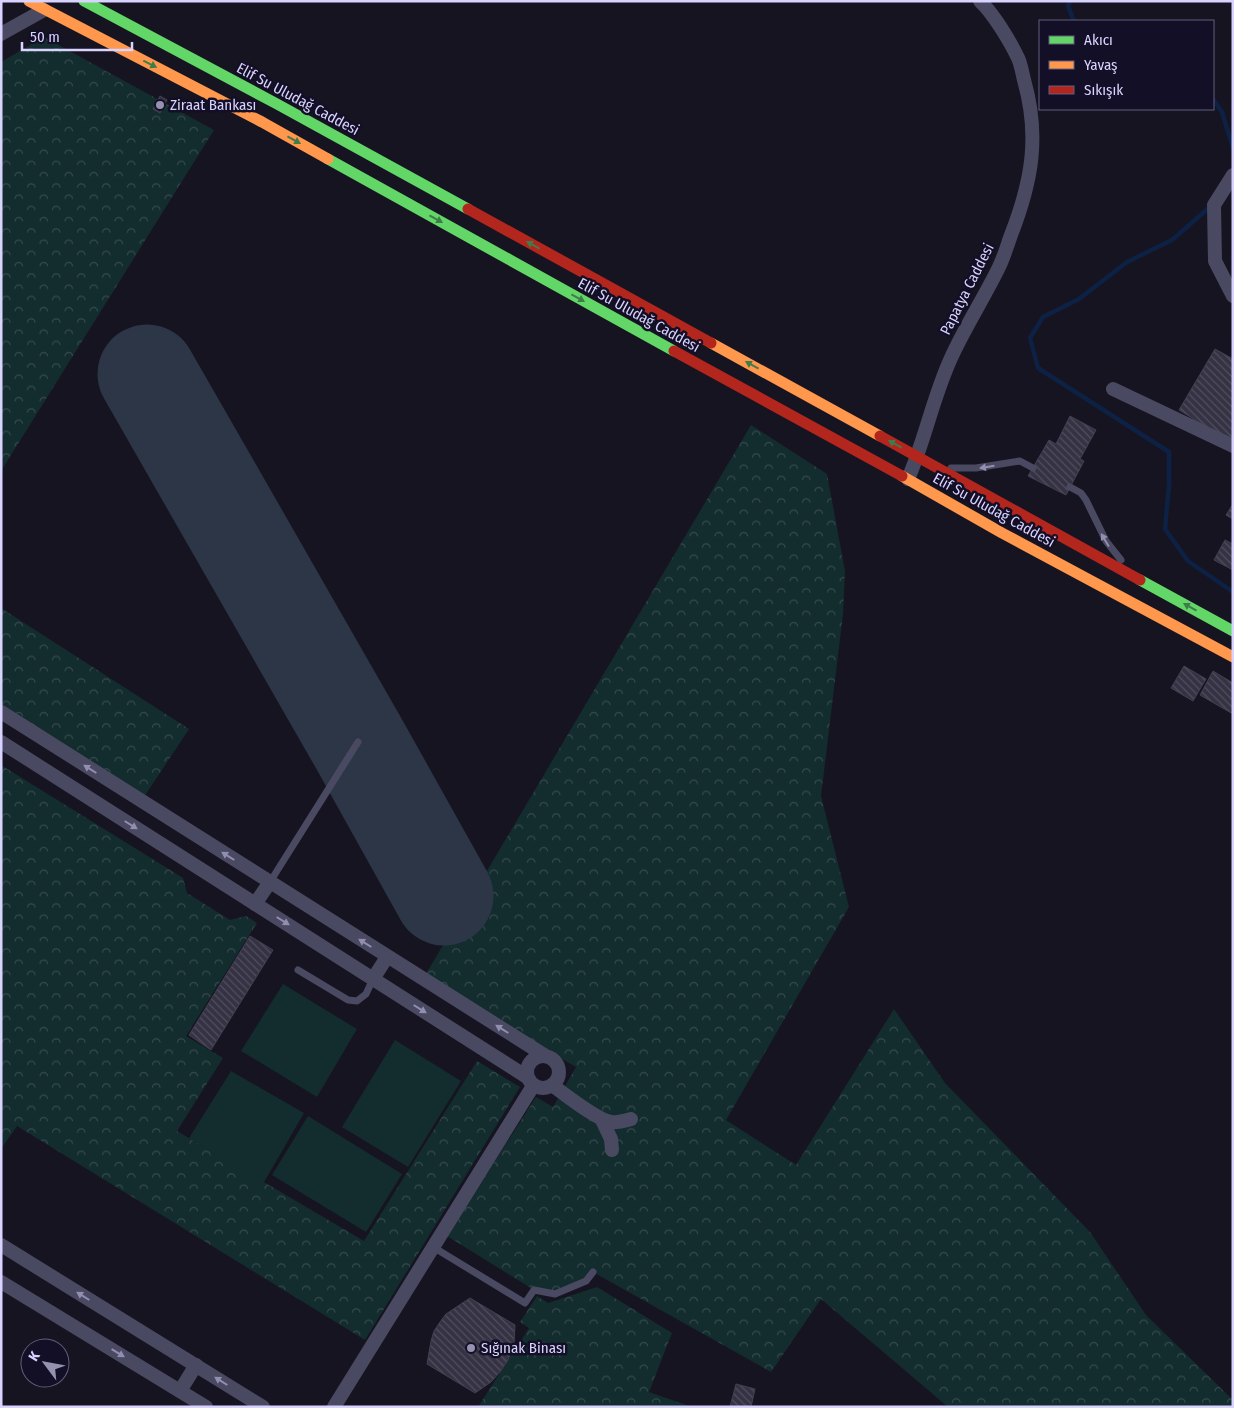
<svg xmlns="http://www.w3.org/2000/svg" width="1234" height="1408" font-family="'Fira Sans Condensed',sans-serif">
	<defs>
		<pattern id="forest-crowns" width="20" height="18" patternUnits="userSpaceOnUse" patternTransform="scale(1.25)"><rect width="20" height="18" fill="#132c2d"/><path d="M2 6a3 3 0 1 1 6 0M12 15a3 3 0 1 1 6 0" fill="none" stroke="#354a4c"/></pattern>
		<pattern id="building-back-hatch" width="6" height="6" patternUnits="userSpaceOnUse" patternTransform="scale(1.25)"><rect width="6" height="6" fill="#343243"/><path d="M-1 5l2 2M0 0l6 6M5-1l2 2" fill="none" stroke="#514f5f"/></pattern>
	</defs>
	<rect width="100%" height="100%" fill="#161421"/>
	<!-- forest -->
	<g fill="url(#forest-crowns)">
		<path d="M44,37L214,130L1,471V62Z"/>
		<path d="M751,425L827,474L845,571L843,614L821,796L849,907L726,1120L796,1165L894,1009L945,1083L1090,1232L1146,1315L1233,1400V1407H948L821,1299L771,1372L593,1272L582,1280L559,1290H534L447,1236L536,1097L553,1107L576,1067L423,979Z"/>
		<path d="M1,608L189,729L144,797L1,705Z"/>
		<path d="M1,765L183,878L187,893L230,920L246,916L257,923L186,1036L223,1058L177,1131L364,1241L477,1061L520,1087L365,1340L17,1126L1,1149Z"/>
		<path d="M597,1287L672,1333L649,1392L692,1407H478L529,1328L520,1322L537,1296L548,1303Z"/>
	</g>
	<!-- pitch -->
	<g fill="#132c2d">
		<path d="M283,984L357,1029L317,1097L241,1051Z"/>
		<path d="M395,1040L461,1081L408,1167L342,1127Z"/>
		<path d="M231,1071L304,1113L263,1184L189,1138Z"/>
		<path d="M308,1116L402,1174L366,1232L272,1175Z"/>
	</g>
	<g fill="none" stroke-linecap="round" stroke-linejoin="round">
		<!-- stream -->
		<g stroke="#0d2144" stroke-width="4.5">
			<path d="M1070,1L1068,6L1074,21"/>
			<path d="M1213,99L1222,112L1233,148"/>
			<path d="M1211,206L1172,240L1127,262L1079,299L1043,317L1030,338L1038,368L1169,452V485L1165,529L1188,561L1233,592"/>
		</g>
		<!-- runway -->
		<path stroke="#2c3646" stroke-width="99" d="M147,374L358,742L444,896"/>
	</g>
	<!-- building -->
	<g fill="url(#building-back-hatch)" stroke="#433f54">
		<path d="M160,96L167,100L160,113L153,109Z"/>
		<path d="M1215,349L1233,359V437L1230,441L1179,410Z"/>
		<path d="M1070,416L1096,430L1080,459L1084,461L1066,495L1028,476L1049,440L1056,444Z"/>
		<path d="M1233,504V519L1226,515Z"/>
		<path d="M1225,540L1233,544V570L1214,560Z"/>
		<path d="M1184,666L1206,679L1193,701L1171,688Z"/>
		<path d="M1213,671L1233,683V714L1200,695Z"/>
		<path d="M250,936L273,950L211,1050L189,1035Z"/>
		<path d="M470,1298L515,1325L514,1344L508,1360L500,1372L491,1382L475,1393L427,1364L431,1341L434,1331L440,1322L446,1314Z"/>
		<path d="M736,1384L755,1389L751,1407H730Z"/>
	</g>
	<g fill="none" stroke-linecap="round" stroke-linejoin="round">
		<!-- lane -->
		<g stroke="#4a4962" stroke-width="7">
			<path d="M951,468H976L1020,461L1033,468"/>
			<path d="M1070,487L1081,493L1086,500L1106,541L1121,560"/>
			<path d="M270,882L358,742"/>
			<path d="M298,970L348,1000L357,1001L366,994L373,979"/>
			<path d="M433,1247L525,1303L534,1290L555,1294L586,1281L593,1272"/>
		</g>
		<!-- street -->
		<g stroke="#4a4962" stroke-width="14">
			<path d="M1,34L44,10"/>
			<path d="M1233,175L1214,205L1215,261L1233,296"/>
			<path d="M1113,389L1233,446"/>
			<path d="M908,479C925,440 933,397 951,358C965,327 984,298 999,267C1004,257 1007,246 1011,235C1032,181 1040,136 1024,80C1022,72 1021,64 1018,58C1010,41 993,13 980,1"/>
			<path d="M1,712L544,1055"/>
			<path d="M1,742L527,1077"/>
			<path d="M255,904L270,882"/>
			<path d="M373,979L387,957"/>
			<circle cx="543" cy="1072" r="16"/>
			<path d="M552,1085C566,1095 597,1120 611,1122C618,1123 624,1121 631,1119"/>
			<path d="M602,1120L611,1139L612,1150"/>
			<path d="M1,1245L263,1407"/>
			<path d="M1,1282L206,1407"/>
			<path d="M180,1391L196,1365"/>
			<path d="M334,1407L533,1086"/>
		</g>
		<!-- fast -->
		<g stroke="#63d668" stroke-width="11">
			<path d="M84,1L277,104L468,209"/>
			<path d="M328,159L674,351"/>
			<path d="M1140,580L1233,631"/>
		</g>
		<!-- slow -->
		<g stroke="#ff974d" stroke-width="11">
			<path d="M29,1L262,122L328,159"/>
			<path d="M711,343L880,436"/>
			<path d="M902,476L1002,533L1233,657"/>
		</g>
		<!-- jam -->
		<g stroke="#b3261e" stroke-width="11">
			<path d="M468,209L711,343"/>
			<path d="M674,351L902,476"/>
			<path d="M880,436L1140,580"/>
		</g>
	</g>
	<!-- one-way arrows -->
	<defs><path id="oneway-solid" d="M-6-.8H1V-3.2L6.5 0L1 3.2V.8H-6Z" transform="scale(1.25)"/></defs>
	<g fill="#3f7c4a">
		<use href="#oneway-solid" transform="translate(150 64) rotate(27)"/>
		<use href="#oneway-solid" transform="translate(294 140) rotate(29)"/>
		<use href="#oneway-solid" transform="translate(436 219) rotate(29)"/>
		<use href="#oneway-solid" transform="translate(533 245) rotate(-151)"/>
		<use href="#oneway-solid" transform="translate(578 298) rotate(29)"/>
		<use href="#oneway-solid" transform="translate(752 365) rotate(-151)"/>
		<use href="#oneway-solid" transform="translate(895 444) rotate(-151)"/>
		<use href="#oneway-solid" transform="translate(1190 607) rotate(-151)"/>
	</g>
	<g fill="#928eb0">
		<use href="#oneway-solid" transform="translate(987 467) rotate(171)"/>
		<use href="#oneway-solid" transform="translate(1105 540) rotate(-121)"/>
		<use href="#oneway-solid" transform="translate(90 769) rotate(-148)"/>
		<use href="#oneway-solid" transform="translate(131 825) rotate(32)"/>
		<use href="#oneway-solid" transform="translate(228 856) rotate(-148)"/>
		<use href="#oneway-solid" transform="translate(283 921) rotate(32)"/>
		<use href="#oneway-solid" transform="translate(365 943) rotate(-148)"/>
		<use href="#oneway-solid" transform="translate(420 1009) rotate(32)"/>
		<use href="#oneway-solid" transform="translate(502 1029) rotate(-148)"/>
		<use href="#oneway-solid" transform="translate(83 1296) rotate(-148)"/>
		<use href="#oneway-solid" transform="translate(118 1353) rotate(31)"/>
		<use href="#oneway-solid" transform="translate(221 1381) rotate(-148)"/>
	</g>
	<!-- markers -->
	<g fill="#9591b1" stroke="#130f26" stroke-width="2">
		<circle cx="160" cy="105" r="5"/>
		<circle cx="471" cy="1348" r="5"/>
	</g>
	<g text-anchor="middle" stroke-width="5" stroke-linejoin="round" paint-order="stroke">
		<!-- street labels -->
		<g font-size="15" fill="#d9d4ff" stroke="#130f26">
			<text transform="translate(298 99) rotate(28)" y="5">Elif Su Uludağ Caddesi</text>
			<text transform="translate(967 289) rotate(-63)" y="5">Papatya Caddesi</text>
			<text transform="translate(639 315) rotate(29)" y="5">Elif Su Uludağ Caddesi</text>
			<text transform="translate(994 510) rotate(29)" y="5">Elif Su Uludağ Caddesi</text>
		</g>
		<!-- poi labels -->
		<g font-size="15" fill="#d9d4ff" stroke="#130f26" text-anchor="start">
			<text x="170" y="110">Ziraat Bankası</text>
			<text x="481" y="1353">Sığınak Binası</text>
		</g>
	</g>
	<!-- border -->
	<rect width="1234" height="1408" fill="none" stroke="#d9d4ff" stroke-width="5"/>
	<!-- legend -->
	<rect x="1039" y="20" width="175" height="90" fill="#130f26" stroke="#625e7d"/>
	<rect x="1049" y="36" width="25" height="8" fill="#63d668" stroke="#625e7d"/>
	<text x="1084" y="45" font-size="15" fill="#d9d4ff">Akıcı</text>
	<rect x="1049" y="61" width="25" height="8" fill="#ff974d" stroke="#625e7d"/>
	<text x="1084" y="70" font-size="15" fill="#d9d4ff">Yavaş</text>
	<rect x="1049" y="86" width="25" height="8" fill="#b3261e" stroke="#625e7d"/>
	<text x="1084" y="95" font-size="15" fill="#d9d4ff">Sıkışık</text>
	<!-- north arrow -->
	<g transform="translate(45 1363) rotate(302)"><circle r="24" fill="#130f26" stroke="#625e7d"/>
	<path d="M0-4L9 19L0 12L-9 19Z" fill="#9591b1"/>
	<text y="-8" font-size="14" font-weight="bold" text-anchor="middle" fill="#d9d4ff">K</text>
	</g>
	<!-- scale -->
	<path d="M22 42v8h110v-8" fill="none" stroke="#d9d4ff" stroke-width="2.5"/>
	<text x="30" y="42" font-size="15" fill="#d9d4ff" stroke="#130f26" stroke-width="4" paint-order="stroke">50 m</text>
</svg>
